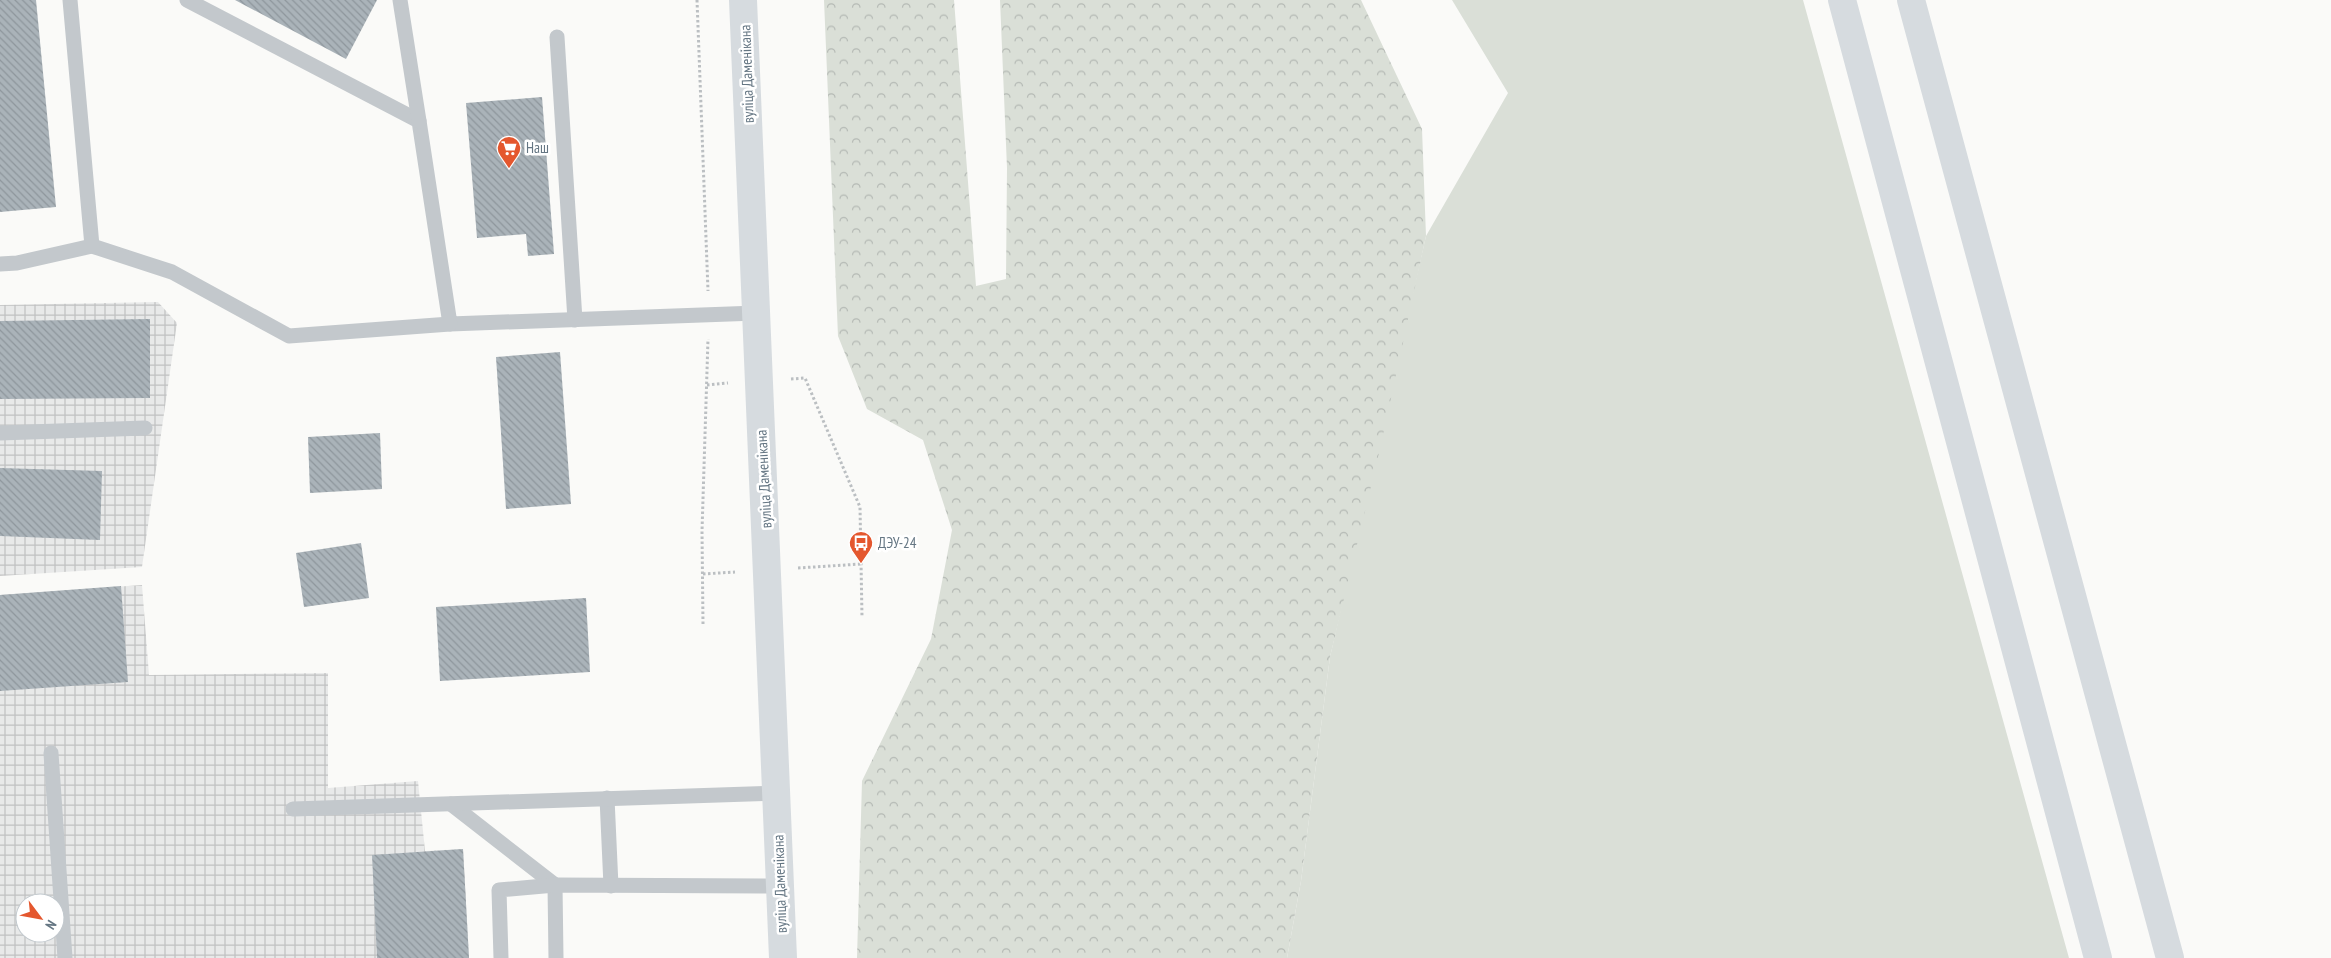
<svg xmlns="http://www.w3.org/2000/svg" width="2331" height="958" font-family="'PT Sans Narrow',sans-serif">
	<defs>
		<pattern id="industrial-grid" width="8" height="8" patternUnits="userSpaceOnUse" patternTransform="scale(1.25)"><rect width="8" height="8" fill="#e8e9e9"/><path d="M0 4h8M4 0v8" fill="none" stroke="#c0c1c2"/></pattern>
		<pattern id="forest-crowns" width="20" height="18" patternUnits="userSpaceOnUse" patternTransform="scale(1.25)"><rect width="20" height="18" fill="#dadfd7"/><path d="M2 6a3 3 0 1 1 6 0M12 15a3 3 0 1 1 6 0" fill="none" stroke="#b4b9b4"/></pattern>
		<pattern id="building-back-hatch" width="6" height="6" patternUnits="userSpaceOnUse" patternTransform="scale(1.25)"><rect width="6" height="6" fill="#aab3b9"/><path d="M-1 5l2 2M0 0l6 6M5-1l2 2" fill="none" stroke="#8e969c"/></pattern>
	</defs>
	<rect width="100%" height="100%" fill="#fafaf8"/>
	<!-- industrial -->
	<g fill="url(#industrial-grid)" fill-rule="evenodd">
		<path d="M158,302L177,323L142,567L0,576V305Z"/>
		<path d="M142,585L149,675L328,673V788L418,781L425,851L463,849L469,958H0V595ZM25,903H55V933H25Z"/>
	</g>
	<!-- green -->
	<path fill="#dadfd7" d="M1452,0H1803L2069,958H1287L1301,881L1330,657L1426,236L1508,93Z"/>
	<!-- forest -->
	<path fill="url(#forest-crowns)" d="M824,0H954L976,286L1006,279L1007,168L1000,0H1361L1422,129L1426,236L1380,449L1330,657L1301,881L1287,958H857L862,781L931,639L952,530L923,440L867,409L838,336Z"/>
	<!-- building -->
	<g fill="url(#building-back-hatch)">
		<path d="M0,0H36L56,207L0,212Z"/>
		<path d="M235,0H377L346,59Z"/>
		<path d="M542,97L554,254L528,256L526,234L477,238L466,103Z"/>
		<path d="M150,319V398L0,399V321Z"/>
		<path d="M560,352L571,504L506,509L496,357Z"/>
		<path d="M380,433L382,489L310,493L308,437Z"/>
		<path d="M0,468L102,471L100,540L0,536Z"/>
		<path d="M361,543L369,598L304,607L296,553Z"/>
		<path d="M121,586L128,682L0,691V595Z"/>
		<path d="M586,598L590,672L440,681L436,607Z"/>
		<path d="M463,849L469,958H377L372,855Z"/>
	</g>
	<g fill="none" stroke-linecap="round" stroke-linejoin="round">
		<!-- path -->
		<g stroke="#bbbfc2" stroke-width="3" stroke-dasharray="2.5 2.5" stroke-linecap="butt">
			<path d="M697,0L708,291"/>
			<path d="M791,379L805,378L860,507L862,617"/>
			<path d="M707,385L728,383"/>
			<path d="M798,568L861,564"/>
			<path d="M703,574L735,572"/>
			<path d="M703,624L702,531L708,339"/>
		</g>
		<!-- service -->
		<g stroke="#c3c8cc" stroke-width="15">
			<path d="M187,0L419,121L450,324L757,313"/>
			<path d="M400,0L419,121"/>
			<path d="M557,37L575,320"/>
			<path d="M92,246L172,272L289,336L450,324"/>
			<path d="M0,264L17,263L92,246L70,0"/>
			<path d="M0,433L145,428"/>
			<path d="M51,753L65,958"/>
			<path d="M607,798L611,886"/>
			<path d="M451,804L555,885"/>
			<path d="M293,809L777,793"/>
			<path d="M555,885L556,958"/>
			<path d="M501,958L499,890L555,885L780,886"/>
		</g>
		<!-- primary -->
		<path stroke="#d6dbdf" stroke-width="28" d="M743,0L783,958"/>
		<!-- motorway -->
		<g stroke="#d6dbdf" stroke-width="28">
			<path d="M1842,0L2098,958"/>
			<path d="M1911,0L2170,958"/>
		</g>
	</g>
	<!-- icons -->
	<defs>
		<g id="supermarket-pin" transform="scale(1.25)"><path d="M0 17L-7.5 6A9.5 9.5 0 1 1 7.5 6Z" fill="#e4572e" stroke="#fff"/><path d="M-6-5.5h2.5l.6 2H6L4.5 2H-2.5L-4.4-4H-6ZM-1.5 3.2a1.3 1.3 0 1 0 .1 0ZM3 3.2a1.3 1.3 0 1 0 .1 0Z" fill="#fff"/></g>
		<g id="bus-pin" transform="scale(1.25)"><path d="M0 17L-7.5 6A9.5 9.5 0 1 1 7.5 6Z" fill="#e4572e" stroke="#fff"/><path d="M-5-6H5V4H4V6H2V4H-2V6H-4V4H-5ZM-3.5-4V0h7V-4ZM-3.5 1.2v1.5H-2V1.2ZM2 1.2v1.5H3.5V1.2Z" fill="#fff"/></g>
	</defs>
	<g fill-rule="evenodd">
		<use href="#supermarket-pin" x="509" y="148"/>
		<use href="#bus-pin" x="861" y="543"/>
	</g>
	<g text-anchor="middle" stroke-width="5" stroke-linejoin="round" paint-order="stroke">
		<!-- street labels -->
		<g font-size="15" fill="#657683" stroke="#fff">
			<text transform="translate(747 74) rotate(-92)" y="5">вуліца Даменікана</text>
			<text transform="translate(764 479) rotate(-93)" y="5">вуліца Даменікана</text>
			<text transform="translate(780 884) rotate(-92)" y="5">вуліца Даменікана</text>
		</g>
		<!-- poi labels -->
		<g font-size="15" fill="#657683" stroke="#fff" text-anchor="start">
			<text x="526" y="153">Наш</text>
			<text x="878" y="548">ДЭУ-24</text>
		</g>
	</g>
	<!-- north arrow -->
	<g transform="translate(40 918) rotate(122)"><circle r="24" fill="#ffffff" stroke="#c1c8cd"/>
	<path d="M0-4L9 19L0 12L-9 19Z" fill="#e4572e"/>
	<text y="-8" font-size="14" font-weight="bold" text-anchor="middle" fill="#657683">N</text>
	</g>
</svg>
